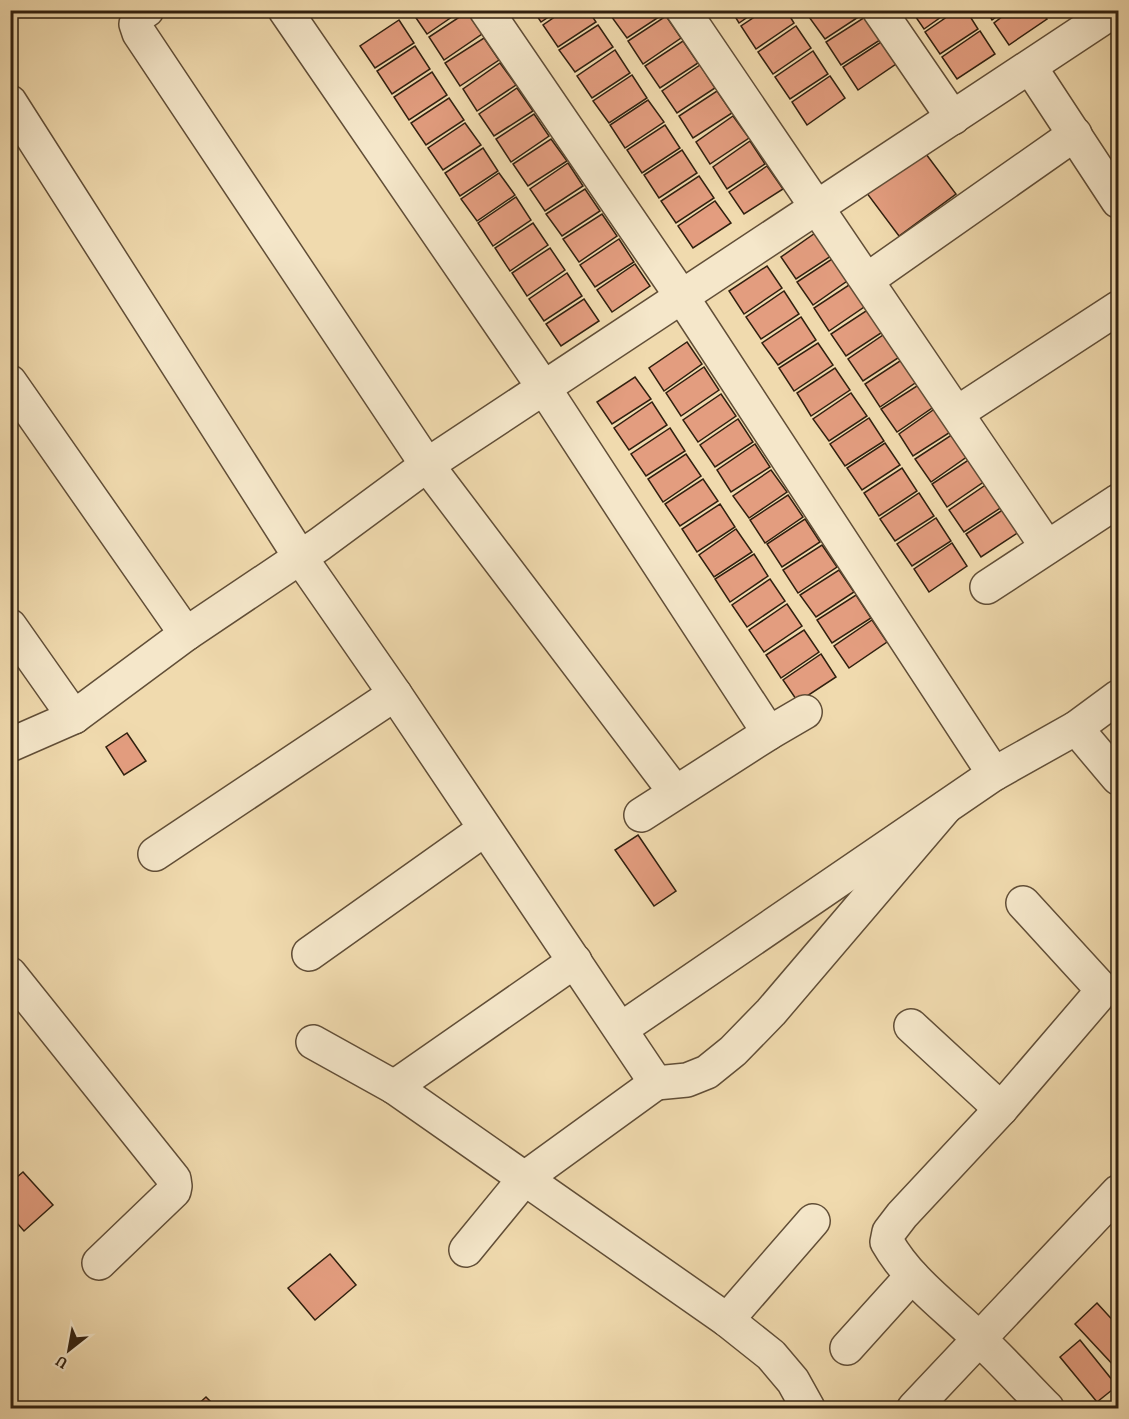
<svg xmlns="http://www.w3.org/2000/svg" width="1129" height="1419" font-family="Alegreya,serif">
	<rect width="100%" height="100%" fill="#f0daae"/>
	<filter id="stains"><feTurbulence type="fractalNoise" baseFrequency=".00333" numOctaves="4"/><feColorMatrix values="0 0 0 0 .2 0 0 0 0 .09 0 0 0 0 .02 0 0 0 .5 -.17"/></filter>
	<radialGradient id="worn" r=".72"><stop offset=".6" stop-color="#630" stop-opacity="0"/><stop offset="1" stop-color="#630" stop-opacity=".3"/></radialGradient>
	<!-- building -->
	<g fill="#e39d7f" stroke="#31200f" stroke-width="1.5">
		<path d="M414,10H462L427,34L412,12Z"/>
		<path d="M533,10H559L541,22Z"/>
		<path d="M565,10H588L596,22L558,47L543,25Z"/>
		<path d="M620,10H663L665,13L627,38L611,16Z"/>
		<path d="M731,10H758L739,23Z"/>
		<path d="M765,10H786L794,23L756,49L741,26Z"/>
		<path d="M819,10H860L863,14L825,39L809,17Z"/>
		<path d="M911,10H951L924,29Z"/>
		<path d="M957,10H966L978,29L940,54L925,32Z"/>
		<path d="M986,10H1006L992,20Z"/>
		<path d="M1011,10H1041L1047,19L1009,45L994,23Z"/>
		<path d="M467,12L482,34L444,60L429,37Z"/>
		<path d="M666,16L681,38L643,64L628,41Z"/>
		<path d="M865,17L880,40L841,65L826,42Z"/>
		<path d="M399,20L414,43L375,68L360,46Z"/>
		<path d="M598,25L613,47L575,72L559,50Z"/>
		<path d="M796,26L811,48L773,74L758,52Z"/>
		<path d="M980,31L995,54L957,79L942,57Z"/>
		<path d="M484,38L499,60L460,86L445,63Z"/>
		<path d="M683,41L698,63L660,88L645,66Z"/>
		<path d="M881,42L896,64L858,90L843,67Z"/>
		<path d="M415,46L430,69L392,94L377,71Z"/>
		<path d="M615,50L630,73L592,98L577,76Z"/>
		<path d="M813,51L828,74L790,99L775,77Z"/>
		<path d="M500,63L516,85L477,111L463,89Z"/>
		<path d="M700,65L715,88L677,113L662,91Z"/>
		<path d="M432,72L447,95L409,120L394,97Z"/>
		<path d="M632,75L647,98L609,123L593,101Z"/>
		<path d="M830,76L845,98L807,125L792,102Z"/>
		<path d="M517,88L533,111L494,136L479,114Z"/>
		<path d="M717,91L732,113L693,138L679,116Z"/>
		<path d="M449,98L464,120L426,145L411,123Z"/>
		<path d="M648,100L664,122L625,148L610,125Z"/>
		<path d="M534,114L549,136L511,162L496,139Z"/>
		<path d="M733,116L749,138L710,164L696,142Z"/>
		<path d="M465,123L481,145L443,170L428,148Z"/>
		<path d="M665,125L680,148L642,173L627,150Z"/>
		<path d="M551,139L567,161L528,186L513,164Z"/>
		<path d="M750,141L765,164L727,189L713,167Z"/>
		<path d="M483,148L498,171L460,196L445,173Z"/>
		<path d="M682,150L697,173L659,198L644,175Z"/>
		<path d="M923,150L956,194L899,236L866,192Z"/>
		<path d="M568,163L583,186L545,211L530,189Z"/>
		<path d="M767,166L783,189L744,214L729,192Z"/>
		<path d="M499,173L515,195L477,221L461,199Z"/>
		<path d="M699,176L714,198L676,223L661,201Z"/>
		<path d="M585,189L600,211L562,236L546,214Z"/>
		<path d="M516,197L531,220L493,246L478,223Z"/>
		<path d="M715,201L731,223L693,248L678,226Z"/>
		<path d="M602,214L617,236L579,262L563,239Z"/>
		<path d="M533,223L548,245L510,271L495,248Z"/>
		<path d="M818,231L834,254L796,279L781,257Z"/>
		<path d="M619,239L634,262L595,287L580,265Z"/>
		<path d="M550,248L565,270L527,296L512,273Z"/>
		<path d="M835,257L850,279L813,305L797,282Z"/>
		<path d="M635,264L650,286L612,312L597,290Z"/>
		<path d="M767,266L782,288L744,314L729,291Z"/>
		<path d="M567,273L582,296L544,321L529,299Z"/>
		<path d="M852,283L867,305L829,331L814,308Z"/>
		<path d="M784,291L799,314L761,339L746,317Z"/>
		<path d="M584,299L599,321L561,346L546,324Z"/>
		<path d="M869,309L884,331L846,356L831,334Z"/>
		<path d="M801,317L816,340L778,365L762,343Z"/>
		<path d="M886,333L901,356L863,381L848,359Z"/>
		<path d="M687,342L702,364L664,391L649,368Z"/>
		<path d="M818,343L833,365L794,391L779,368Z"/>
		<path d="M903,359L918,381L880,407L865,384Z"/>
		<path d="M704,367L719,390L681,416L666,393Z"/>
		<path d="M835,368L850,390L811,416L797,393Z"/>
		<path d="M635,377L651,399L612,424L597,402Z"/>
		<path d="M920,384L935,406L897,432L881,409Z"/>
		<path d="M851,393L867,416L829,441L813,419Z"/>
		<path d="M721,394L736,416L698,442L683,420Z"/>
		<path d="M652,402L667,425L629,450L614,428Z"/>
		<path d="M936,408L952,431L913,456L899,434Z"/>
		<path d="M869,418L884,441L845,466L830,444Z"/>
		<path d="M738,419L753,442L715,467L700,445Z"/>
		<path d="M670,428L685,451L646,476L631,454Z"/>
		<path d="M953,434L968,456L931,482L915,459Z"/>
		<path d="M885,443L900,465L862,490L847,468Z"/>
		<path d="M755,444L770,467L731,492L717,470Z"/>
		<path d="M686,454L701,476L663,502L648,479Z"/>
		<path d="M970,459L985,481L947,507L932,484Z"/>
		<path d="M902,468L917,491L879,516L864,493Z"/>
		<path d="M771,470L787,492L749,518L733,496Z"/>
		<path d="M703,479L718,501L680,526L665,504Z"/>
		<path d="M987,484L1002,507L964,532L949,510Z"/>
		<path d="M919,493L934,516L895,541L880,519Z"/>
		<path d="M788,495L803,517L765,543L750,520Z"/>
		<path d="M720,504L735,527L697,552L682,529Z"/>
		<path d="M1004,509L1019,532L981,557L966,534Z"/>
		<path d="M936,518L951,541L912,566L897,544Z"/>
		<path d="M805,519L820,542L782,567L767,544Z"/>
		<path d="M736,529L752,552L714,577L699,555Z"/>
		<path d="M952,543L967,566L929,592L914,569Z"/>
		<path d="M822,545L837,567L798,593L783,570Z"/>
		<path d="M754,554L768,576L730,602L715,579Z"/>
		<path d="M839,570L854,592L816,617L800,595Z"/>
		<path d="M770,579L785,601L747,627L732,605Z"/>
		<path d="M856,595L871,618L832,643L817,620Z"/>
		<path d="M787,604L802,626L764,652L749,630Z"/>
		<path d="M872,620L887,642L849,668L834,646Z"/>
		<path d="M804,630L819,652L781,678L766,655Z"/>
		<path d="M821,654L836,677L798,702L783,680Z"/>
		<path d="M127,733L146,761L124,775L106,747Z"/>
		<path d="M638,835L676,891L654,906L615,850Z"/>
		<path d="M23,1172L53,1205L24,1231L10,1215V1183Z"/>
		<path d="M330,1254L356,1285L315,1320L288,1288Z"/>
		<path d="M1097,1303L1118,1326V1365L1116,1368L1075,1324Z"/>
		<path d="M1080,1340L1117,1386L1097,1402L1060,1357Z"/>
		<path d="M206,1397L217,1408H194Z"/>
	</g>
	<g fill="none" stroke-linecap="round" stroke-linejoin="round">
		<!-- minor casing -->
		<g stroke="#614e37" stroke-width="36">
			<g id="minor">
				<path d="M147,10L141,14L136,24L139,33L427,465L675,792"/>
				<path d="M285,10L544,388L769,733"/>
				<path d="M486,10L682,297L994,774"/>
				<path d="M683,10L1047,547"/>
				<path d="M879,10L953,118"/>
				<path d="M1030,67L1118,201"/>
				<path d="M10,102L300,557L395,694L656,1083L687,1080L707,1072L733,1051L771,1012L945,808"/>
				<path d="M867,280L1075,134"/>
				<path d="M10,382L186,634"/>
				<path d="M957,413L1118,308"/>
				<path d="M987,587L1118,501"/>
				<path d="M10,626L74,717"/>
				<path d="M1076,728L1118,778"/>
				<path d="M10,745L74,717L186,634L320,544L427,465L1115,10"/>
				<path d="M641,815L769,733L805,712"/>
				<path d="M155,854L395,694"/>
				<path d="M1023,903L1099,986L1097,997L1001,1109L902,1215L889,1232L887,1242C909,1281 948,1308 979,1339C1003,1361 1024,1385 1047,1408"/>
				<path d="M309,954L485,829"/>
				<path d="M10,974L174,1179L175,1186L174,1191L99,1263"/>
				<path d="M911,1026L1001,1109"/>
				<path d="M621,1029L994,774L1076,728L1118,697"/>
				<path d="M313,1042L394,1087L727,1320L771,1355L793,1381L808,1408"/>
				<path d="M394,1087L575,961"/>
				<path d="M466,1250L525,1178L656,1083"/>
				<path d="M727,1320L813,1221"/>
				<path d="M847,1348L912,1276"/>
				<path d="M914,1408L1118,1192"/>
			</g>
		</g>
		<!-- minor -->
		<use href="#minor" stroke="#f5e7ca" stroke-width="33"/>
	</g>
	<!-- margin -->
	<rect width="1129" height="1419" fill="none" stroke="#f0daae" stroke-width="36"/>
	<rect x="12" y="12" width="1105" height="1395" fill="none" stroke="#31200f" stroke-width="3"/>
	<rect x="18" y="18" width="1093" height="1383" fill="none" stroke="#31200f" stroke-width="1.5"/>
	<!-- north arrow -->
	<g transform="translate(69 1350) rotate(211)" stroke="#f5e7ca" stroke-width="4.5" paint-order="stroke">
	<path d="M0-4.5L10 22L0 15L-10 22Z" fill="#31200f"/>
	<text y="-9" font-size="16" font-weight="bold" text-anchor="middle" fill="#31200f">U</text>
	</g>
	<rect width="100%" height="100%" filter="url(#stains)"/>
	<rect width="100%" height="100%" fill="url(#worn)"/>
</svg>
